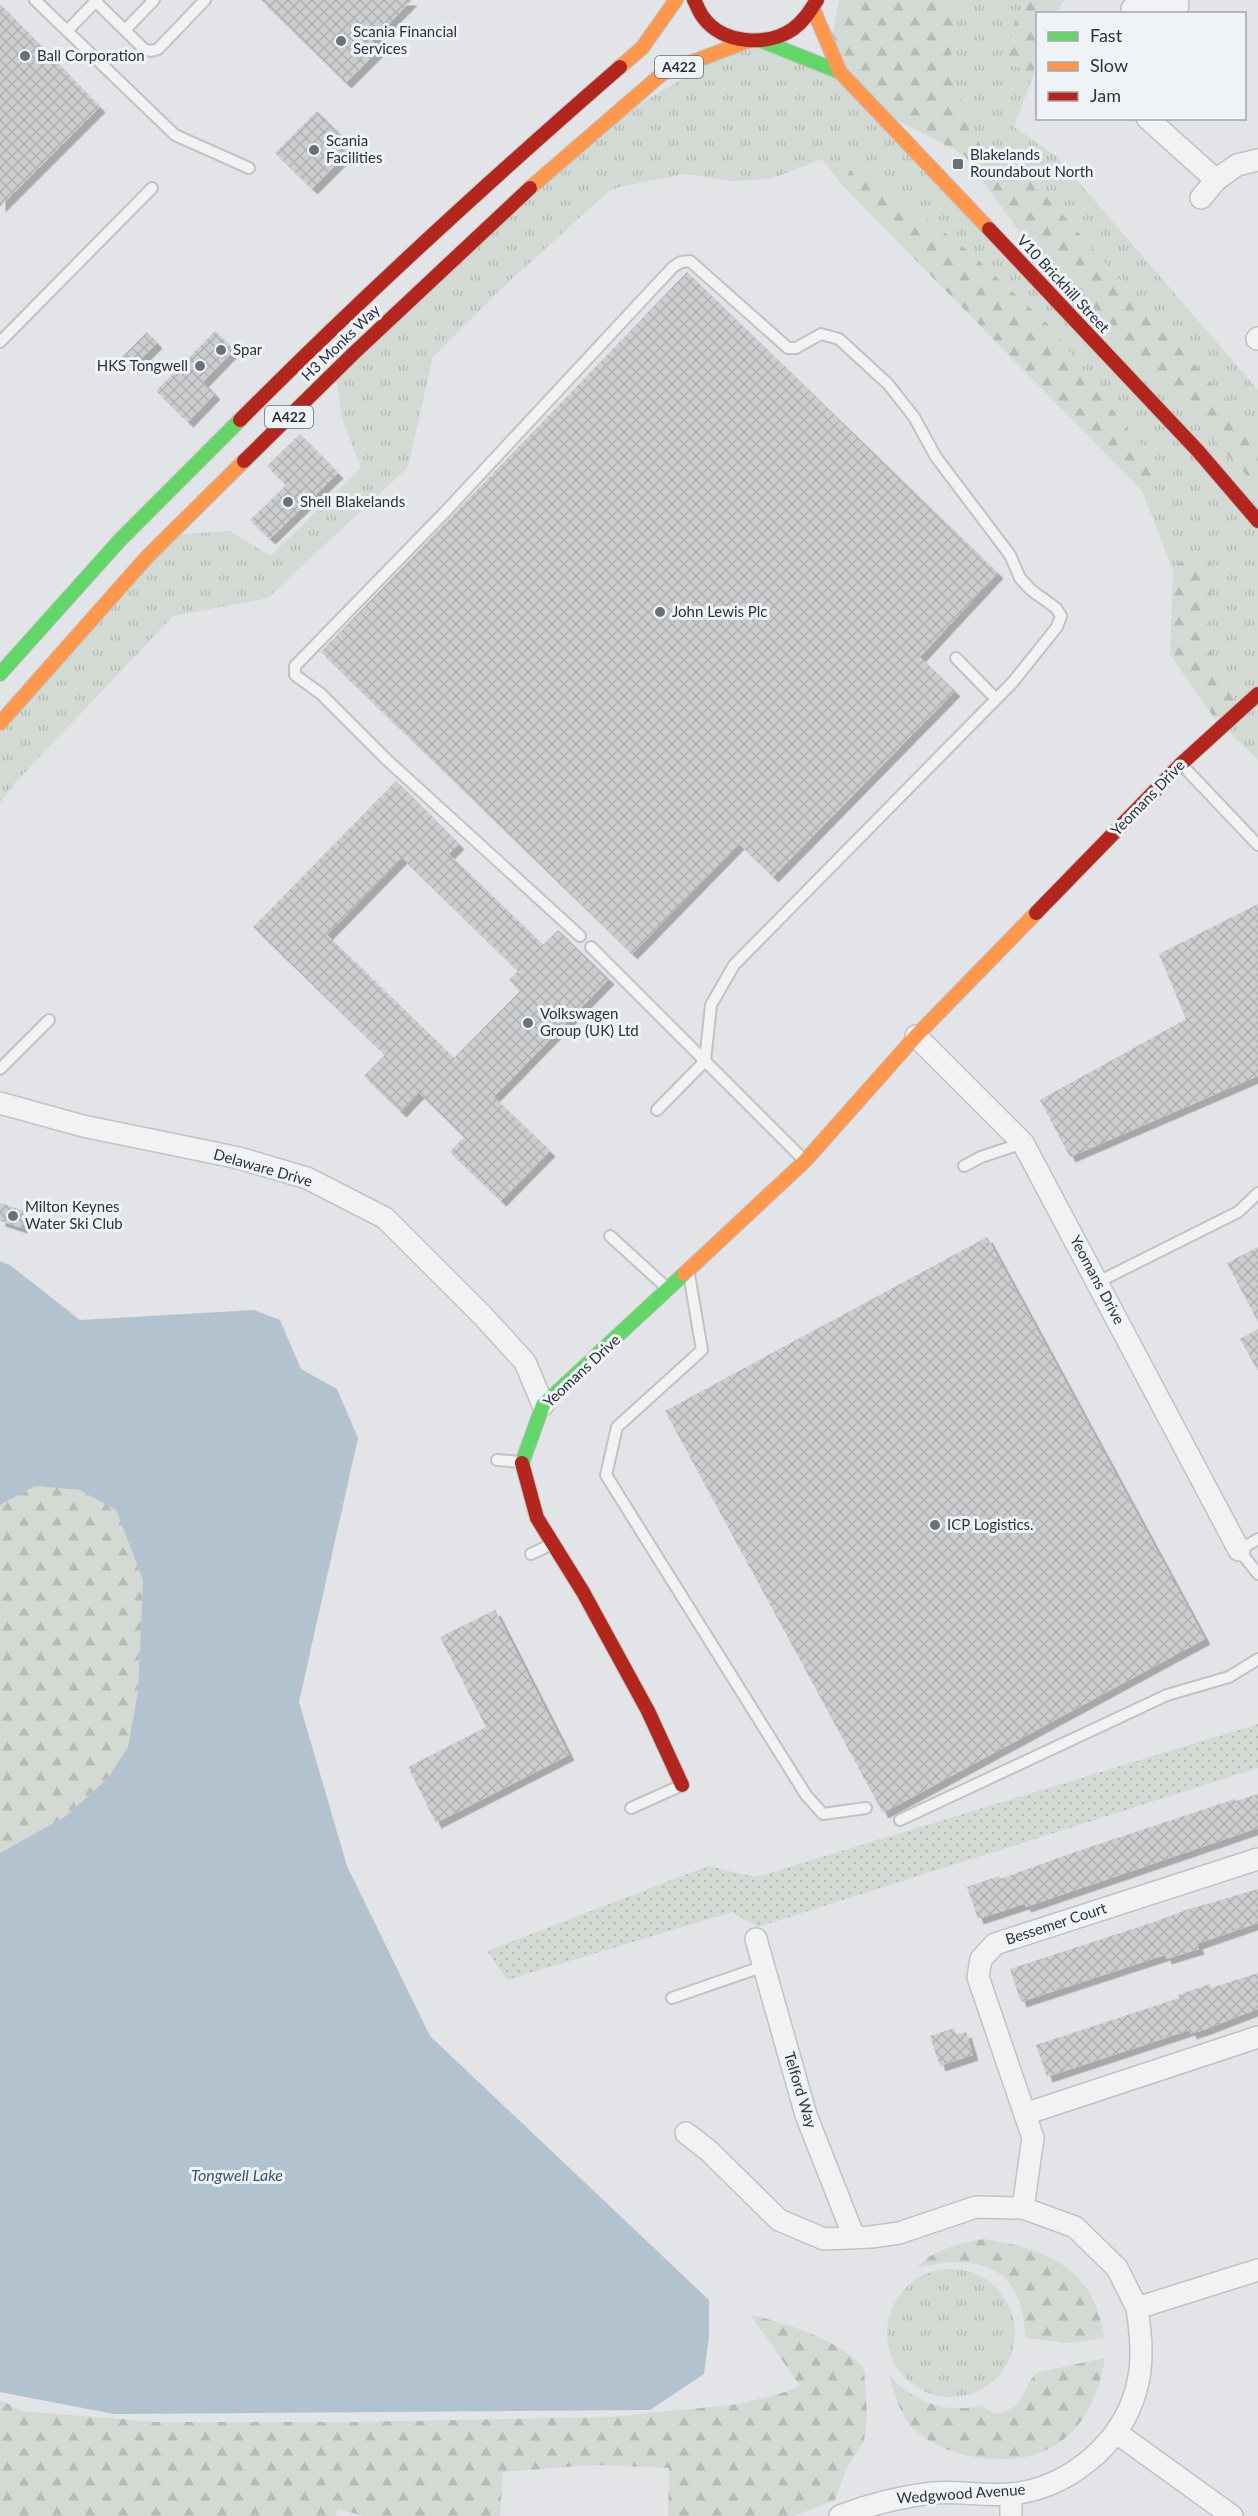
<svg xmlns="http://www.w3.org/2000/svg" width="1258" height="2516" font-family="Lato,sans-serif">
	<defs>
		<pattern id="grass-tufts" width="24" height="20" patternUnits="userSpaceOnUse" patternTransform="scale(1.5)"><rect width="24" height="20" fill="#d3dad3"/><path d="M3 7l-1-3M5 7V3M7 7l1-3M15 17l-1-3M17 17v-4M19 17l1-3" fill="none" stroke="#b5bcb6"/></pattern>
		<pattern id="forest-firs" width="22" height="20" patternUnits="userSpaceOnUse" patternTransform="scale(1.5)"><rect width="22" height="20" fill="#d3dad3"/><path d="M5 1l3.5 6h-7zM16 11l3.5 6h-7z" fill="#b5bcb6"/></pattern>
		<pattern id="park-dots" width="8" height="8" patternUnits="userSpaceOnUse" patternTransform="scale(1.5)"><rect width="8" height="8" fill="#d3dad3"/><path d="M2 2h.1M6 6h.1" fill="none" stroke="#b5bcb6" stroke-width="1.8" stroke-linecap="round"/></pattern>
		<pattern id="building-cross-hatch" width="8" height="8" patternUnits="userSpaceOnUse" patternTransform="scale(1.5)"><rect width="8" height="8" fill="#cbcdcf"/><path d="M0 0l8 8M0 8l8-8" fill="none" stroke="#aeb0b3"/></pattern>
		<filter id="shadow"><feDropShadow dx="5.5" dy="5.5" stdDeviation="0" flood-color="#0004"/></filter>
	</defs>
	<rect width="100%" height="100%" fill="#e2e4e7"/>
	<!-- grass -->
	<g fill="url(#grass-tufts)">
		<path d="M956,0H1028L1015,21L1007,63L1034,73L1014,127L1056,156L1258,390V436L1047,197L1022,151L984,154L950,74Z"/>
		<path d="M748,41L840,72L1038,280L1032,249L1258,487V760L1223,726L1238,709L1215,667L1208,635L1213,572L1188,553L1173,570L1142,491L1160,468L1137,442L1049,325L967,250L855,162L842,185L822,159L771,179L733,181L685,174L623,186L609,191L503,287L433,357L408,467L268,598L173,616L14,784L0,803V723L170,535L230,531L270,556L361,468L342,418L335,371L596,129Z"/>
		<circle cx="951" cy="2333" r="64"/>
	</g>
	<!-- forest -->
	<g fill="url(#forest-firs)">
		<path d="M839,0H956L950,74L984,154L1022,151L1047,197L1258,436V487L1032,249L964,155L876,109L830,47Z"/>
		<path d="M1028,0H1064L1055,13L1038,14L1034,73L1006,63L1015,21Z"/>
		<path d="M855,162L967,250L1049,325L1137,442L1161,468L1142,491L842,185Z"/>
		<path d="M1208,550L1213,572L1208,635L1215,667L1239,709L1215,719L1170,655L1173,570L1188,553Z"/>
		<path d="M35,1486L80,1490L116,1510L143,1580L138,1691L128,1747L108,1778L66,1816L0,1853V1505Z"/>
		<path d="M985,2239C1049,2250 1094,2267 1104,2338L1067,2343L1026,2338C1024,2319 1020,2290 1004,2277C980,2257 944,2261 917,2268C929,2251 965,2241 985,2239Z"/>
		<path d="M750,2314C791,2326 834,2336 864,2368L867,2414L864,2441L847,2467L835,2500L794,2516H668L669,2468L593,2465L503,2472L500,2516H364L338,2509L336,2516H0V2400L23,2411L156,2422H354L610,2417L740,2404L785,2392L800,2386Z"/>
		<path d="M1105,2358C1093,2431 1050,2469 975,2457C953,2454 925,2442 910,2425C899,2411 894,2391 888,2374C912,2401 945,2415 982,2405C988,2411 995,2416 1004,2412C1028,2402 1022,2386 1038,2372Z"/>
	</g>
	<!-- park -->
	<path fill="url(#park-dots)" d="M1258,1724V1768L758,1927L732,1912L507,1980L487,1951L708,1866L756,1877Z"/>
	<!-- water -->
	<path fill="#b3c2cf" d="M0,1261L10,1265L80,1320L254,1310L280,1320L301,1369L337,1389L358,1438L299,1702L347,1866L430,2036L709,2300V2337L704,2374L650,2410L114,2414L0,2392V1853L66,1816L108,1778L128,1747L138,1691L143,1580L116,1510L80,1490L35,1486L0,1505Z"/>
	<!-- building -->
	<g fill="url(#building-cross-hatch)" fill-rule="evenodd" filter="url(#shadow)">
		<path d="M261,0H412L372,41L380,49L346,83Z"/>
		<path d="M0,4L100,107L0,207Z"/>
		<path d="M317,111L354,147L312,189L275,153Z"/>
		<path d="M687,272L998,573L920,657L955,691L773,877L739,844L632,954L321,652Z"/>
		<path d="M215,331L234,350L203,382L215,394L188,422L156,391Z"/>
		<path d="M147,332L157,343L132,368L122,357Z"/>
		<path d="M300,434L338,473L270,539L250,520L286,485L267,466Z"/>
		<path d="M396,781L459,844L449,854L543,945L558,930L609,979L494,1097L550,1151L501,1201L450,1152L464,1137L419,1093L401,1112L364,1076L385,1055L253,927ZM402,858L518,971L509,980L520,991L454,1058L327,935Z"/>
		<path d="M1258,904V1076L1070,1157L1040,1100L1186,1019L1159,954Z"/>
		<path d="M0,1203L27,1212L22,1228L0,1221Z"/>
		<path d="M987,1237L1205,1639L883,1813L665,1411Z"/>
		<path d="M1258,1247V1322L1227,1263Z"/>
		<path d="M1258,1329V1371L1240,1339Z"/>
		<path d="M495,1610L569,1755L436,1823L408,1767L486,1727L440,1637Z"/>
		<path d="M1258,1794V1828L1026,1907L1024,1904L978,1919L967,1887L999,1876L1000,1879L1075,1852L1235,1799L1236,1801Z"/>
		<path d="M1258,1889V1923L1197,1944L1199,1949L1166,1959L1165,1955L1021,2002L1010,1969L1154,1922L1186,1910Z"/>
		<path d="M1258,1973V2009L1206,2029L1191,2034L1190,2030L1047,2077L1036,2045L1179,1998L1178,1995L1210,1984L1211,1988Z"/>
		<path d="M954,2028L956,2035L966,2032L973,2055L940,2066L930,2036Z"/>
	</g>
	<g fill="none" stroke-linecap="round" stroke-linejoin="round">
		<!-- lane casing -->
		<g stroke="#c1c2c5" stroke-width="14">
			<g id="lane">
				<path d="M35,0L175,135L249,168"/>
				<path d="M94,0L144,49L151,51L158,49L205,0"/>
				<path d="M125,30L154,0"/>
				<path d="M67,31L97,0"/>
				<path d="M0,342L152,188"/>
				<path d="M956,658L996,699"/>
				<path d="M1181,764L1258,845"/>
				<path d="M580,936L386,759L321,694L295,675V666L445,512L673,267L681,262L690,261L788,348H796L821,334L839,339L888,384L914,417L936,457L1010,555L1020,578L1031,590L1056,608L1061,616L1057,627L1013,682L734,965L711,1005L705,1061L657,1110"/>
				<path d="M591,947L805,1161"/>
				<path d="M0,1069L49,1020"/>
				<path d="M964,1166L981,1157L1023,1143"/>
				<path d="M610,1236L666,1287"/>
				<path d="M689,1274L702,1350L617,1427L606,1475L806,1795L823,1814L866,1808"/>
				<path d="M1098,1282L1238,1212L1258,1193"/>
				<path d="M497,1460L521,1462"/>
				<path d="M1258,1539L1239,1550L1258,1574"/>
				<path d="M531,1554L552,1544"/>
				<path d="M631,1808L680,1786"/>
				<path d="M900,1820L1167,1695L1229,1677L1258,1659"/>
				<path d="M672,1998L764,1966"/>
			</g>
		</g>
		<!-- street casing -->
		<g stroke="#c1c2c5" stroke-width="24">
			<g id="street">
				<path d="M1132,9L1178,6L1177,0"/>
				<path d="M1147,118L1216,180L1237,165L1258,160"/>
				<path d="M1201,198L1216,180"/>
				<path d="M1257,339L1258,338"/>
				<path d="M916,1036L1023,1143L1239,1550"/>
				<path d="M0,1103L83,1126L239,1158L307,1178L385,1218L482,1315L525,1362L543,1405"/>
				<path d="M756,1939L806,2115L854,2237"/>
				<path d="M1025,2114L1258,2037"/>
				<path d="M686,2133L709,2151L779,2220L824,2239L871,2237L899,2233L976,2207L1023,2208L1075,2227L1117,2268L1137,2308L1258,2270"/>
				<path d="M1023,2208L1033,2138L978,1977L981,1959L995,1944L1258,1859"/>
				<path d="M1117,2433L1232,2516"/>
				<path d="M1011,2494V2516"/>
				<path d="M840,2516C871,2504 899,2497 932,2493C958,2491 984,2496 1010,2494C1067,2489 1121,2445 1136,2390C1144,2363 1141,2335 1137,2308"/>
			</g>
		</g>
		<!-- fast casing -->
		<g stroke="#c1c2c5" stroke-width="16">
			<g id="fast">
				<path d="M762,41L840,72"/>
				<path d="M0,674L120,540L240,420"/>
				<path d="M522,1463L543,1405L684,1274"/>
			</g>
		</g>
		<!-- slow casing -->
		<g stroke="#c1c2c5" stroke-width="16">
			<g id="slow">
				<path d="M813,9L840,72L989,229"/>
				<path d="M620,67L642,48L676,0"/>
				<path d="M530,188L663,73L748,41"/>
				<path d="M0,723L147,557L244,461"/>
				<path d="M684,1274L805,1161L916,1036L1036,913"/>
			</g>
		</g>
		<!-- jam casing -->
		<g stroke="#c1c2c5" stroke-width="16">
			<g id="jam">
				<path d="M694,0C697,5 699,12 703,17C722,44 767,47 793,29C804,21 810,11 817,0"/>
				<path d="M989,229L1198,451L1258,521"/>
				<path d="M240,420C362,297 489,181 620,67"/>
				<path d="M244,461L354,353L530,188"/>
				<path d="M1036,913L1181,764L1258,694"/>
				<path d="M522,1463L537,1518L583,1592L648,1711L682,1785"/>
			</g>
		</g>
		<!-- lane -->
		<use href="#lane" stroke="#f1f2f4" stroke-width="10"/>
		<!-- street -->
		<use href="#street" stroke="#f1f2f4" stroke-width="21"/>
		<!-- fast -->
		<use href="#fast" stroke="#63d668" stroke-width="14"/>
		<!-- slow -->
		<use href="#slow" stroke="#ff974d" stroke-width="14"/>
		<!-- jam -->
		<use href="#jam" stroke="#b3261e" stroke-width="14"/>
	</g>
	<!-- markers -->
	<g fill="#6b717a" stroke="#f0f3f6" stroke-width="2">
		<circle cx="341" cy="41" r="6"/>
		<circle cx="25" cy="56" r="6"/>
		<circle cx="314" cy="150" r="6"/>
		<rect x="952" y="158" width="12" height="12" rx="3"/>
		<circle cx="221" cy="350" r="6"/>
		<circle cx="200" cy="366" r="6"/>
		<circle cx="288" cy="502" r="6"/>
		<circle cx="660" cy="612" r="6"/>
		<circle cx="528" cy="1023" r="6"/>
		<circle cx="13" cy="1216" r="6"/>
		<circle cx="935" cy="1525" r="6"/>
	</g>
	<g text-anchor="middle" stroke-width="6" stroke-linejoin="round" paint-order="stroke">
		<!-- shield labels -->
		<g fill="#f0f3f6" stroke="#666d76" stroke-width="1.5">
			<rect x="655" y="56" width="48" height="22" rx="4.5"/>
			<rect x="265" y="406" width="48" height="22" rx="4.5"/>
		</g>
		<g font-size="14" font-weight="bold" fill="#2b333f">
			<text x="679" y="72">A422</text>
			<text x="289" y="422">A422</text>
		</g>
		<!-- poi labels -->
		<g font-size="15" fill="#2b333f" stroke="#f0f3f6" text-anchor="start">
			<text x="353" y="37">Scania Financial<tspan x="353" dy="17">Services</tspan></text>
			<text x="37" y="61">Ball Corporation</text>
			<text x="326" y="146">Scania<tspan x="326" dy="17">Facilities</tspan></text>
			<text x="970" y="160">Blakelands<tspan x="970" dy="17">Roundabout North</tspan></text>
			<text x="233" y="355">Spar</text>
			<text x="188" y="371" text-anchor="end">HKS Tongwell</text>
			<text x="300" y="507">Shell Blakelands</text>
			<text x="672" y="617">John Lewis Plc</text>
			<text x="540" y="1019">Volkswagen<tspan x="540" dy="17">Group (UK) Ltd</tspan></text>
			<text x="25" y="1212">Milton Keynes<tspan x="25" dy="17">Water Ski Club</tspan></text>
			<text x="947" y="1530">ICP Logistics.</text>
		</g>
		<!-- street labels -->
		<g font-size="15" fill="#2b333f" stroke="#f0f3f6">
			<text transform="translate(1063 284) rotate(47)" y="5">V10 Brickhill Street</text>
			<text transform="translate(341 343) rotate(-44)" y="5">H3 Monks Way</text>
			<text transform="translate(1148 798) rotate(-46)" y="5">Yeomans Drive</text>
			<text transform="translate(263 1168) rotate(16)" y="5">Delaware Drive</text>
			<text transform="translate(1097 1280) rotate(62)" y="5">Yeomans Drive</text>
			<text transform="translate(582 1371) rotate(-43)" y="5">Yeomans Drive</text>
			<text transform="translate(1056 1924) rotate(-18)" y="5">Bessemer Court</text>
			<text transform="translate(800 2090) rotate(73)" y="5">Telford Way</text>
			<text transform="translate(961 2494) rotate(-4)" y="5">Wedgwood Avenue</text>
		</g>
		<!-- water labels -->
		<g font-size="16" font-style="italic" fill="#38546f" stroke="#f0f3f6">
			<text x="237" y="2181">Tongwell Lake</text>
		</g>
	</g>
	<!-- legend -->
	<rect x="1036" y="12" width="210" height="108" fill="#f0f3f6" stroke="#a1a6ad" stroke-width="1.5"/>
	<rect x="1048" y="32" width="30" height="9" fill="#63d668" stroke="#a1a6ad" stroke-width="1.5"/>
	<text x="1090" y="42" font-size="18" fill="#2b333f">Fast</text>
	<rect x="1048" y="62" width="30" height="9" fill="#ff974d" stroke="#a1a6ad" stroke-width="1.5"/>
	<text x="1090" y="72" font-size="18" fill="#2b333f">Slow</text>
	<rect x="1048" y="92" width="30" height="9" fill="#b3261e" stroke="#a1a6ad" stroke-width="1.5"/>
	<text x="1090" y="102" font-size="18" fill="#2b333f">Jam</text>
</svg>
